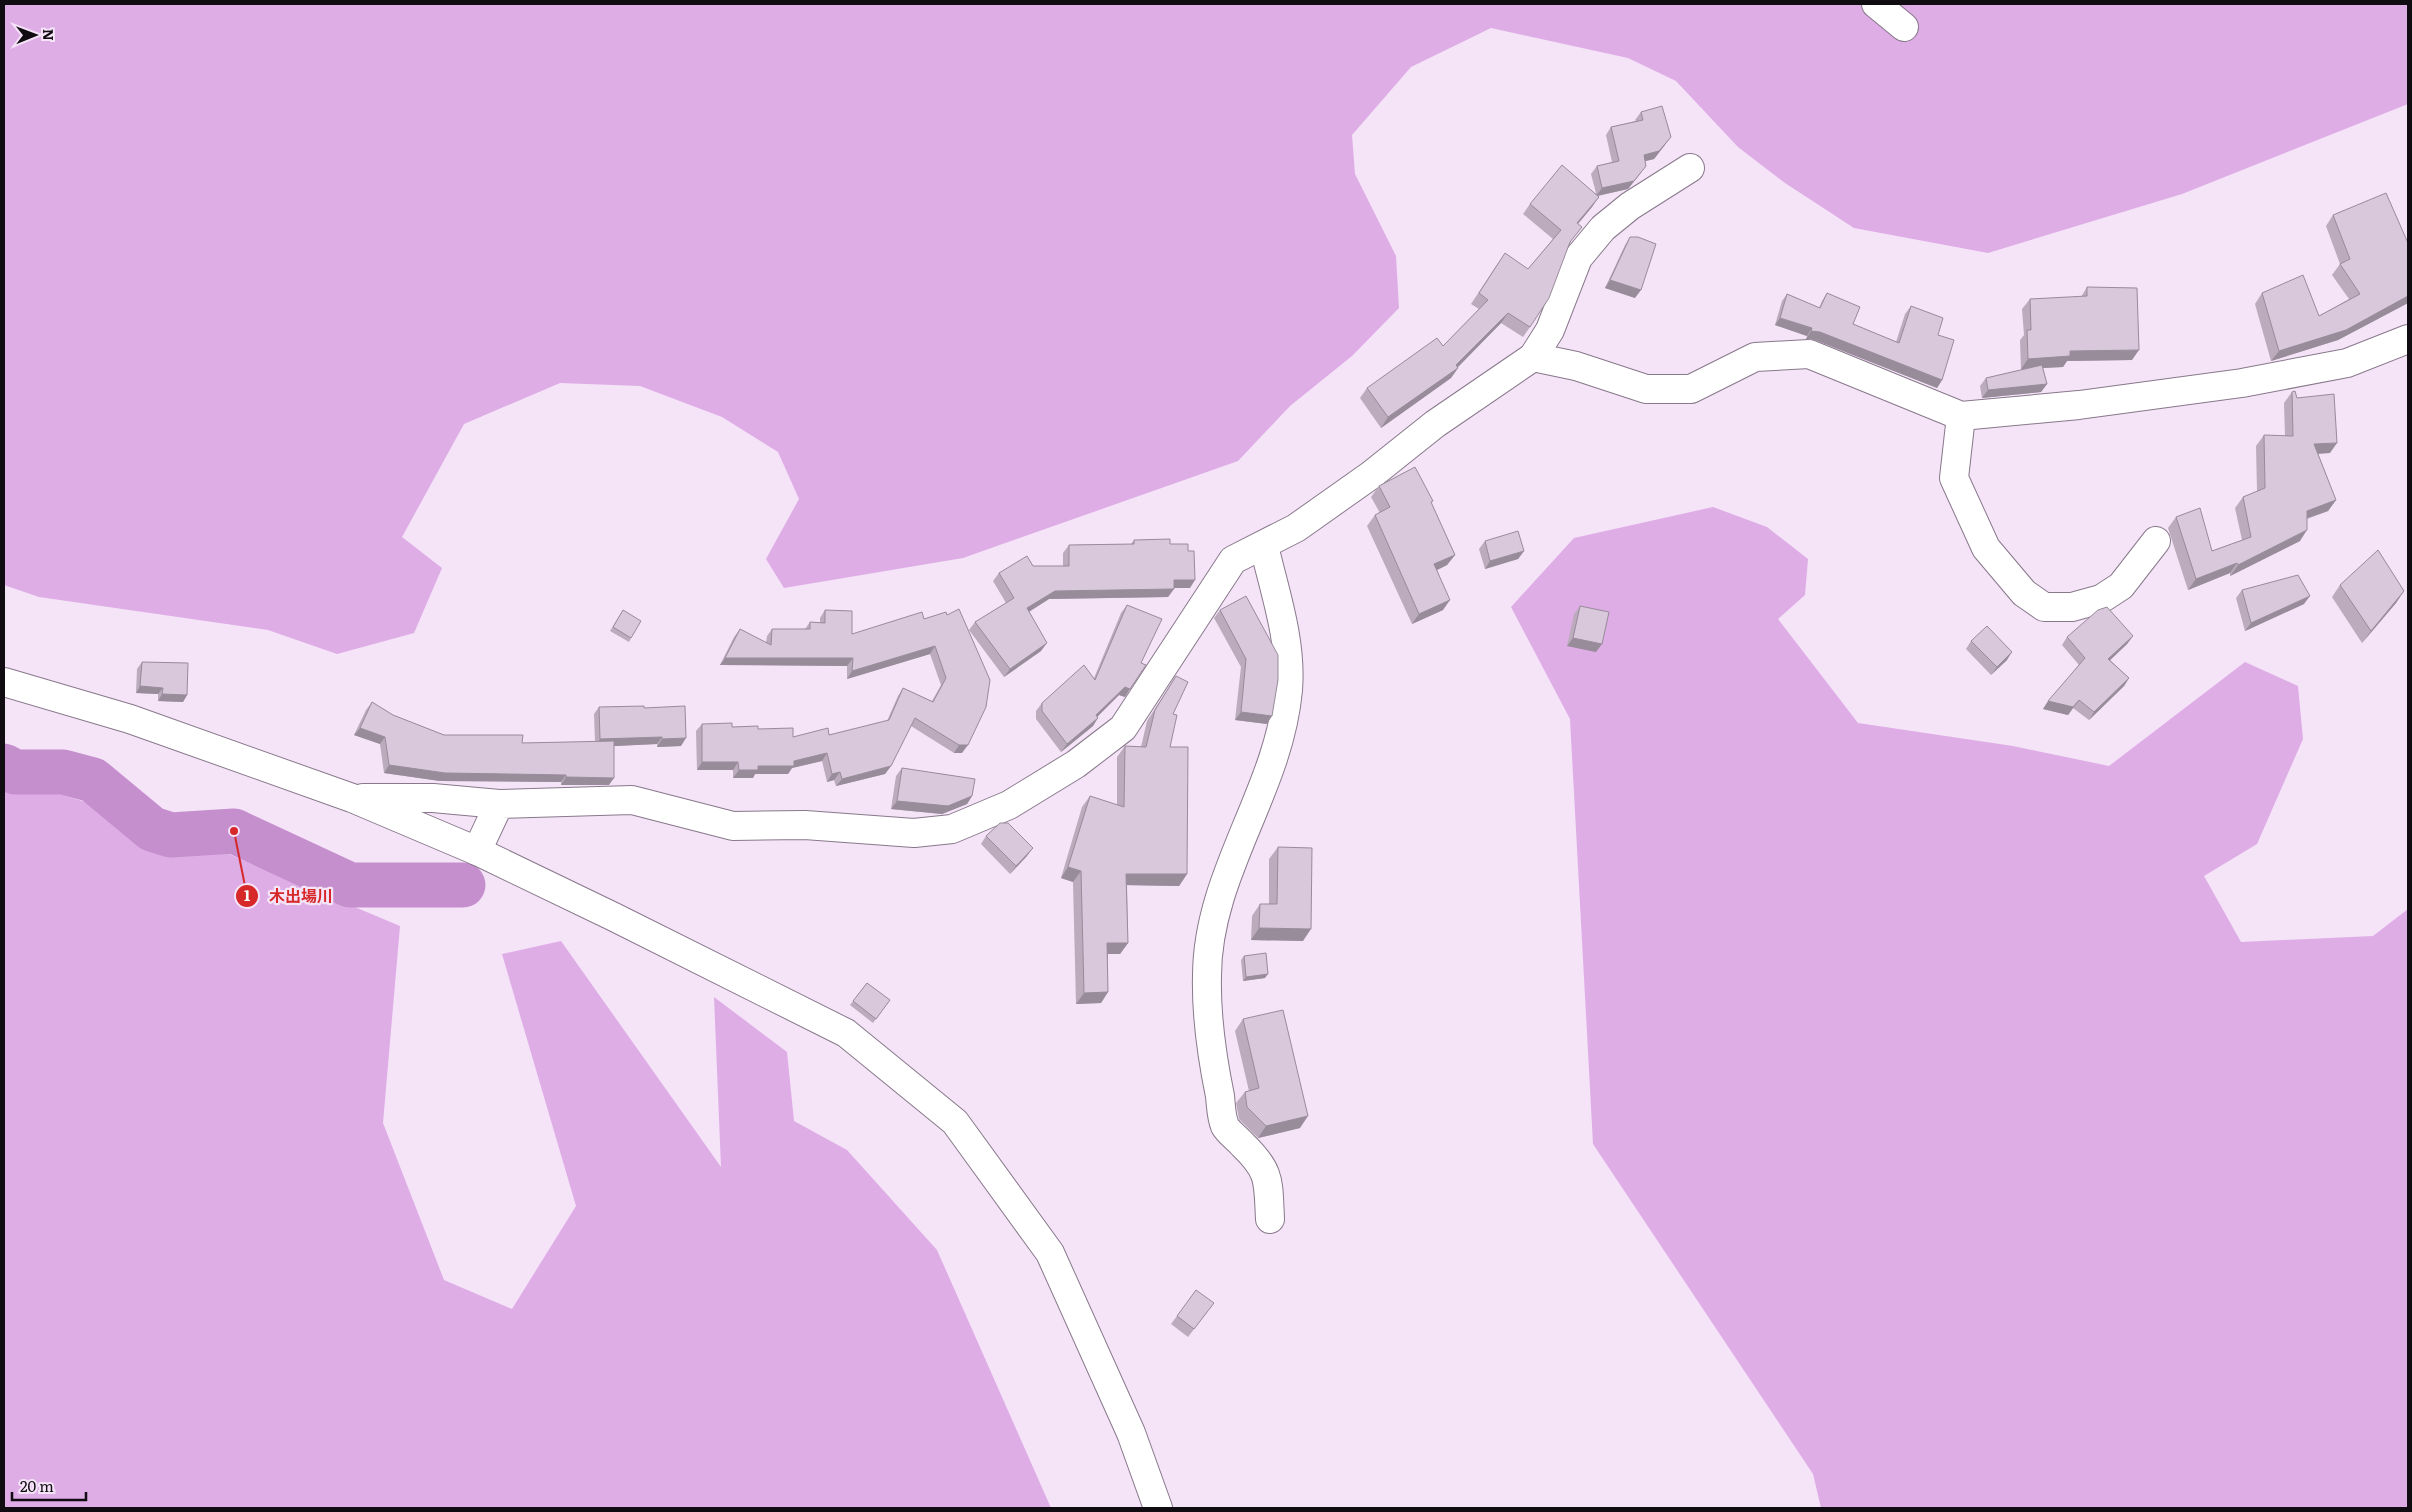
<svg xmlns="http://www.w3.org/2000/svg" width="2412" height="1512" font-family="Literata,'Noto Sans JP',serif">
	<rect width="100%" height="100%" fill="#f5e3f8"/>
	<!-- green -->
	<g fill="#deade6">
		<path d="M4,4H2408V104L2182,194L1988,253L1854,228L1785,183L1738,147L1676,81L1628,58L1491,28L1411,67L1352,135L1355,174L1396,256L1399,308L1352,356L1290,406L1238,461L963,558L784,588L766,559L799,499L778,452L722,417L640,386L560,383L464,424L402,537L442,568L414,633L337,654L268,630L39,597L4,585Z"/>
		<path d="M1713,507L1767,527L1808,559L1805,595L1778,619L1858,723L2013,746L2109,766L2245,662L2298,686L2303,739L2257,844L2204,876L2241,942L2373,936L2408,909V1508H1821L1813,1474L1593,1144L1570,719L1511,607L1574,538Z"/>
		<path d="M4,777L157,824L400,926L383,1123L444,1280L512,1309L576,1206L502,954L561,941L721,1167L714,997L787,1052L794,1121L847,1150L937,1250L1051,1508H4Z"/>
	</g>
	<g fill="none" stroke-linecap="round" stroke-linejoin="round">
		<!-- river -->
		<path stroke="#c58ecd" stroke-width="45" d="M4,766L15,772H63L93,780L152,829L171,835L234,831L350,885H463"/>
		<!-- minor casing -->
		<g stroke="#88788b" stroke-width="30">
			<g id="minor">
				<path d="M1876,4L1904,27"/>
				<path d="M1533,357L1576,366L1646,389H1691L1755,357L1809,354L1961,416L2079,405L2242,383L2347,363L2408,339"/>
				<path d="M1961,416L1954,478L1986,548L2024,593L2044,607H2072L2101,599L2121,586L2156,541"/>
				<path d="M1264,546C1275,593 1292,641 1288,690C1279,791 1207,874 1207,976C1206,1016 1212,1057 1220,1096C1221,1105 1221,1117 1225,1126C1228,1132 1238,1139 1243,1145C1271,1172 1268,1181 1270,1219"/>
				<path d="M4,682L130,719L352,798L477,851L614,917L846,1033L955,1122L1050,1253L1131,1433L1158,1508"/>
				<path d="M363,798H433L499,804"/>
				<path d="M477,851L499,804L632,800L733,826L805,825L914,833L952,829L1009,805L1076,764L1123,728L1233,560L1296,528L1371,475L1435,424L1533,357L1550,330L1578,258L1603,228L1630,206L1690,168"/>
			</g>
		</g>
		<!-- minor -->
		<use href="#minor" stroke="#fff" stroke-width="28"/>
	</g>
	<!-- wall -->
	<g fill="#bbabbd">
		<path d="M1641,112L1665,145L1654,159L1645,161L1640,174L1628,189L1598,196L1592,207L1578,224L1570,244L1530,327L1523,337L1501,323L1458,367V368L1451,378L1381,428L1360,398L1367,388L1443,346L1479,309L1471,304L1498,263L1528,269L1553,239L1523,214L1530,204L1596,193L1591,174L1597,166L1612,162L1606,135L1611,127L1636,121L1635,120Z"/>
		<path d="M2333,215L2408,243V303L2338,340L2271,361L2255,304L2262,293L2319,316L2349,299L2332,275L2340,264L2326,226Z"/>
		<path d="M1630,237L1635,298L1605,288L1625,245Z"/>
		<path d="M2087,287L2132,360L2067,361L2063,367L2043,368L2047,384L2041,392L1982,398L1980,386L1986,378L2028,368L2021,369L2020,340L2024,335L2022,309L2030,299L2081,297Z"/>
		<path d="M1827,293L1853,324L1896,342L1905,314L1911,306L1938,335L1942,380L1937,388L1815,340L1806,339L1807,336L1775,325L1782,301L1787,294L1819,308L1822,301Z"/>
		<path d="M2292,392L2297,398L2330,453L2318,454L2336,500L2328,511L2307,519L2300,541L2230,576V573L2188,590L2168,528L2176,517L2212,551L2242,540L2235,508L2243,497L2257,491L2256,446L2264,435L2285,436L2284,403Z"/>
		<path d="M1379,486L1433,501L1431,503L1455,555L1447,565L1437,570L1443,610L1412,624L1367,526L1375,515L1380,513L1371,497Z"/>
		<path d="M1134,540L1170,544L1190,588H1174L1168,597L1049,599L1029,612L1041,651L1004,677L969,630L975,622L1006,603L993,581L999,573L1063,566V553L1069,545L1131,544Z"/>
		<path d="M1485,541L1524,551L1518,559L1485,569L1479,549Z"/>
		<path d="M2340,585L2404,591L2396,603L2362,643L2332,597Z"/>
		<path d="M2242,590L2304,604L2245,631L2236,598Z"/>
		<path d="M1127,605L1125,697L1119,695L1098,716L1093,726L1061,752L1036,719V711L1042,703L1094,678L1121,613Z"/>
		<path d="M1580,606L1596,652L1567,646L1574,614Z"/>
		<path d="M623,610L631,638L629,642L610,631Z"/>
		<path d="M825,610L852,634L924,619L946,612L962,753H954L911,726L891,766L885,774L836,786L834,780L827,782L822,761L792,768L788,774H755L753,778H733V770H697L696,731L702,724L732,727L758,729L793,737L829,735L887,721L898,696L903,688L932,701L941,685L930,654L847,679V666L720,665L734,637L740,629L766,643L767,636L772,629H805L810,622H820V618Z"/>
		<path d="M1220,610L1278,680L1267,724L1235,720L1241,667L1214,618Z"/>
		<path d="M2133,636L2127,644L2110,660L2129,678L2124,686L2089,720L2073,708L2068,715L2043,709L2079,665L2062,645L2067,637Z"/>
		<path d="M1971,641L2007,660L1991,675L1966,649Z"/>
		<path d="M142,662L187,695L183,702L158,701V694L136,693L137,669Z"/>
		<path d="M1176,676L1170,747L1187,874L1179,886L1127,885L1128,943L1120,954H1108V992L1101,1003L1076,1004L1073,882L1061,878L1082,807L1090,796L1117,805V757L1125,746L1141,747L1147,721Z"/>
		<path d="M372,702L393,715L444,735L522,743L595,742L594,714L599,707L644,708L681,746L657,747V744L614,746L609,785H561V782L440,781L384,773L380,744L354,735L366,710Z"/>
		<path d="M902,768L972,796L967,804L942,814L891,809L896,776Z"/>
		<path d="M986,836L1027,856L1010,874L981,844Z"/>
		<path d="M1278,847L1303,941L1251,940L1252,916L1260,904H1269V859Z"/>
		<path d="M1244,956L1265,978L1243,981L1241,960Z"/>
		<path d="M867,983L890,1000L873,1023L850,1005Z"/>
		<path d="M1243,1019L1300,1128L1258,1138L1239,1119L1236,1103L1245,1092L1249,1091L1235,1031Z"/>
		<path d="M1208,1311L1188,1337L1171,1324L1177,1316Z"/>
	</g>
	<!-- shaded-wall -->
	<g fill="#988b9a">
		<path d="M1671,137L1654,159L1638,163L1644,155Z"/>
		<path d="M1646,166L1628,189L1596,196L1602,188Z"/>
		<path d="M1599,197L1592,207L1570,233L1577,223Z"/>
		<path d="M1610,280L1641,290L1635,298L1605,288Z"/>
		<path d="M2408,296V303L2338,340L2271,361L2279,351Z"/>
		<path d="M1508,313L1501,323L1455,370L1458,368L1451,378L1381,428L1388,417L1456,365Z"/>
		<path d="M1780,318L1812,328L1807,336L1775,325Z"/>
		<path d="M1811,331L1820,332L1942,380L1937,388L1815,340L1806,339Z"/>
		<path d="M2139,350L2132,360L2067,361L2063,367L2021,369L2028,359L2070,351Z"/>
		<path d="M2047,384L2041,392L1982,398L1988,390Z"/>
		<path d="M2337,443L2330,453L2307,454L2314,444Z"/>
		<path d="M2336,500L2328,511L2299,521L2307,511Z"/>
		<path d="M2307,530L2300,541L2230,576L2238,565Z"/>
		<path d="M1524,551L1518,559L1485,569L1490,561Z"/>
		<path d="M1455,555L1447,565L1427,575L1434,564Z"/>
		<path d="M2237,563L2230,573L2188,590L2196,579Z"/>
		<path d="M1174,580H1195L1190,588H1168Z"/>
		<path d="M1174,589L1168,597L1049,599L1022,616L1027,608L1055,591Z"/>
		<path d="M2404,591L2396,603L2362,643L2371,631Z"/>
		<path d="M2310,596L2304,604L2245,631L2251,623Z"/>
		<path d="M1450,600L1443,610L1412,624L1419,614Z"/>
		<path d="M2133,636L2127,644L2103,667L2108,659Z"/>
		<path d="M1573,638L1602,644L1596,652L1567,646Z"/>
		<path d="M1047,643L1041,651L1004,677L1010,669Z"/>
		<path d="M935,646L930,654L847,679L852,671Z"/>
		<path d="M2012,652L2007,660L1991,675L1997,667Z"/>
		<path d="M725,658H853L847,666L720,665Z"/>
		<path d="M2129,678L2124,686L2089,720L2094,712Z"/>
		<path d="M140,686L163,688L158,694L136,693Z"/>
		<path d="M1125,687L1130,689L1125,697L1119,695L1091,723L1096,715Z"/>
		<path d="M162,694L187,695L183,702L158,701Z"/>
		<path d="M2079,700L2068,715L2043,709L2048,701Z"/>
		<path d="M1241,712L1272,716L1267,724L1235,720Z"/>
		<path d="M1098,718L1093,726L1061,752L1067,744Z"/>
		<path d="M360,728L385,737L380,744L354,735Z"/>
		<path d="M662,737L657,744L595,747L600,739Z"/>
		<path d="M686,738L681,746L657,747L662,739Z"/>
		<path d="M959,745H968L962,753H954Z"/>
		<path d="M827,753L822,761L792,768L788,774H755L753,778H733L739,770L758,766L794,761Z"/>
		<path d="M702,762H738L733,770H697Z"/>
		<path d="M389,765L566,775L561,782L440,781L384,773Z"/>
		<path d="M891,766L885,774L836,786L842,779Z"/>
		<path d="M840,772L834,780L827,782L832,774Z"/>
		<path d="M566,777L614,778L609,785H561Z"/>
		<path d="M972,796L967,804L942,814L891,809L897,801Z"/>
		<path d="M1033,848L1027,856L1010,874L1016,866Z"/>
		<path d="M1068,867L1081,871L1073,882L1061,878Z"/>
		<path d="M1126,874H1187L1179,886L1119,885Z"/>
		<path d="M1259,928L1311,929L1303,941L1251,940Z"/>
		<path d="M1107,943H1128L1120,954H1100Z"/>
		<path d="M1268,974L1265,978L1243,981L1246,977Z"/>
		<path d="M1108,992L1101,1003L1076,1004L1084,993Z"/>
		<path d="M1308,1116L1300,1128L1258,1138L1266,1126Z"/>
	</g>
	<!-- building -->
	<g fill="#d9c7dc" stroke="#988b9a">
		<path d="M1662,106L1671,137L1659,151L1644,155L1646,166L1634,181L1602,188L1597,166L1619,161L1611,127L1643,120L1641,112Z"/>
		<path d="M1562,165L1599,197L1577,223L1582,227L1570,242L1549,298L1530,327L1508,313L1456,365L1458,368L1388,417L1367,388L1437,338L1443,346L1488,300L1479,293L1505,253L1528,269L1561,230L1530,204Z"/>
		<path d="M2386,193L2408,243V296L2346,330L2279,351L2262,293L2303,275L2319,316L2360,294L2340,264L2350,259L2333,215Z"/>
		<path d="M1630,237H1638L1656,244L1641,290L1610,280Z"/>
		<path d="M2087,287L2137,288L2139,350L2070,351V356L2028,359L2027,330H2031L2030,299L2087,296Z"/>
		<path d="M1827,293L1860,307L1853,324L1899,343L1911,306L1943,318L1938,335L1954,340L1942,380L1820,332L1811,331L1812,328L1780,318L1787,294L1820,308Z"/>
		<path d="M2042,365L2047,384L1988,390L1986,378Z"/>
		<path d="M2295,391L2297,398L2334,394L2337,443L2314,444L2336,500L2307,511V530L2238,565L2237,563L2196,579L2176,517L2200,508L2212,551L2251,537L2243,497L2265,488L2264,435L2293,436L2292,392Z"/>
		<path d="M1415,467L1433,501L1431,502L1455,555L1434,564L1450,600L1419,614L1375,515L1390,507L1379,486Z"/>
		<path d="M1518,531L1524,551L1490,561L1485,541Z"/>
		<path d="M1170,539V544H1188V551H1194L1195,580H1174V589L1055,591L1027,608L1047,643L1010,669L975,622L1014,598L999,573L1027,556L1033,566H1069V545L1134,544V540Z"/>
		<path d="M2378,550L2404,591L2371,631L2340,585Z"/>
		<path d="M2298,575L2310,596L2251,623L2242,590Z"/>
		<path d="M1246,596L1278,655V680L1272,716L1241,712L1246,659L1220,610Z"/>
		<path d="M1127,605L1162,619L1141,663L1146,665L1130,689L1125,687L1096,715L1098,718L1067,744L1042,711V703L1084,665L1095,680Z"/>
		<path d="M1580,606L1609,612L1602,644L1573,638Z"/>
		<path d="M2107,607L2133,636L2108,659L2129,678L2094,712L2079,700L2073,707L2048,701L2085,658L2067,637L2098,610Z"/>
		<path d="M959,609L990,680L986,707L968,745H959L915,718L891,766L842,779L840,772L832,774L827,753L794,761V766H758V770H739L738,762H702V724L732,723V727L758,726V729L793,728V737L828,728L829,735L889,720L903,688L933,702L946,678L935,646L852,671L853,658H725L740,629L771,645L772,629H810V622L825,623V610L852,611V634L922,612L924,619L946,612L947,615Z"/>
		<path d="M623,610L641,621L631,638L613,627Z"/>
		<path d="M1987,626L2012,652L1997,667L1971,641Z"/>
		<path d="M142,662L188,663L187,695L162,694L163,688L140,686Z"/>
		<path d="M1176,676L1188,682L1173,714L1177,715L1170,747H1188L1187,874H1126L1128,943H1107L1108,992L1084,993L1081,871L1068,867L1090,796L1124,807L1125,746L1146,747L1155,710Z"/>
		<path d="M372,702L393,715L444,735H523L522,743L614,741V778L566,777V775L445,773L389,765L385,737L360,728Z"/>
		<path d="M644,706V708L685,706L686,738L662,739V737L600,739L599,707Z"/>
		<path d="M902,768L975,779L972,796L948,806L897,801Z"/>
		<path d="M1000,823H1008L1033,848L1016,866L986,836Z"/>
		<path d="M1278,847L1312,848L1311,929L1259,928L1260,904H1277Z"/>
		<path d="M1266,953L1268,974L1246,977L1244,956Z"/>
		<path d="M867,983L890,1000L876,1019L853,1001Z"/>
		<path d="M1283,1010L1308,1116L1266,1126L1247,1107L1245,1092L1259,1088L1243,1019Z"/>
		<path d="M1196,1290L1214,1303L1194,1329L1177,1316Z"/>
	</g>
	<!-- callouts -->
	<path fill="none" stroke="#d62828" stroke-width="2" d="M234 831L247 896"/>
	<g fill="#d62828" stroke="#f5e3f8" stroke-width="2">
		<circle cx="234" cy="831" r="5"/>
		<circle cx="247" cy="896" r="12"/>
	</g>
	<g font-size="15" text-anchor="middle" font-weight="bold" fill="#fff">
		<text x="247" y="901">1</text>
	</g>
	<g font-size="16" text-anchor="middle" font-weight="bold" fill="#d62828" stroke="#f5e3f8" stroke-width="4.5" stroke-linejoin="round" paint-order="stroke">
		<text x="301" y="902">木出場川</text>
	</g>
	<!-- border -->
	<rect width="2412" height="1512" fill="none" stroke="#110b12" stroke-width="10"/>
	<!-- north arrow -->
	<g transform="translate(35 35) rotate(89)" stroke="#f5e3f8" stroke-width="4" paint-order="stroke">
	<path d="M0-4L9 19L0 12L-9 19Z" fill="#110b12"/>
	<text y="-8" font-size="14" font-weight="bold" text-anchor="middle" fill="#110b12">N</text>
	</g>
	<!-- scale -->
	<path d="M12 1492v8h74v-8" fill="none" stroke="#110b12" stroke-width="2.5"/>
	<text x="20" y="1492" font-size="15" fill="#110b12" stroke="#f5e3f8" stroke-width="4" paint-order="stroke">20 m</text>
</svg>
